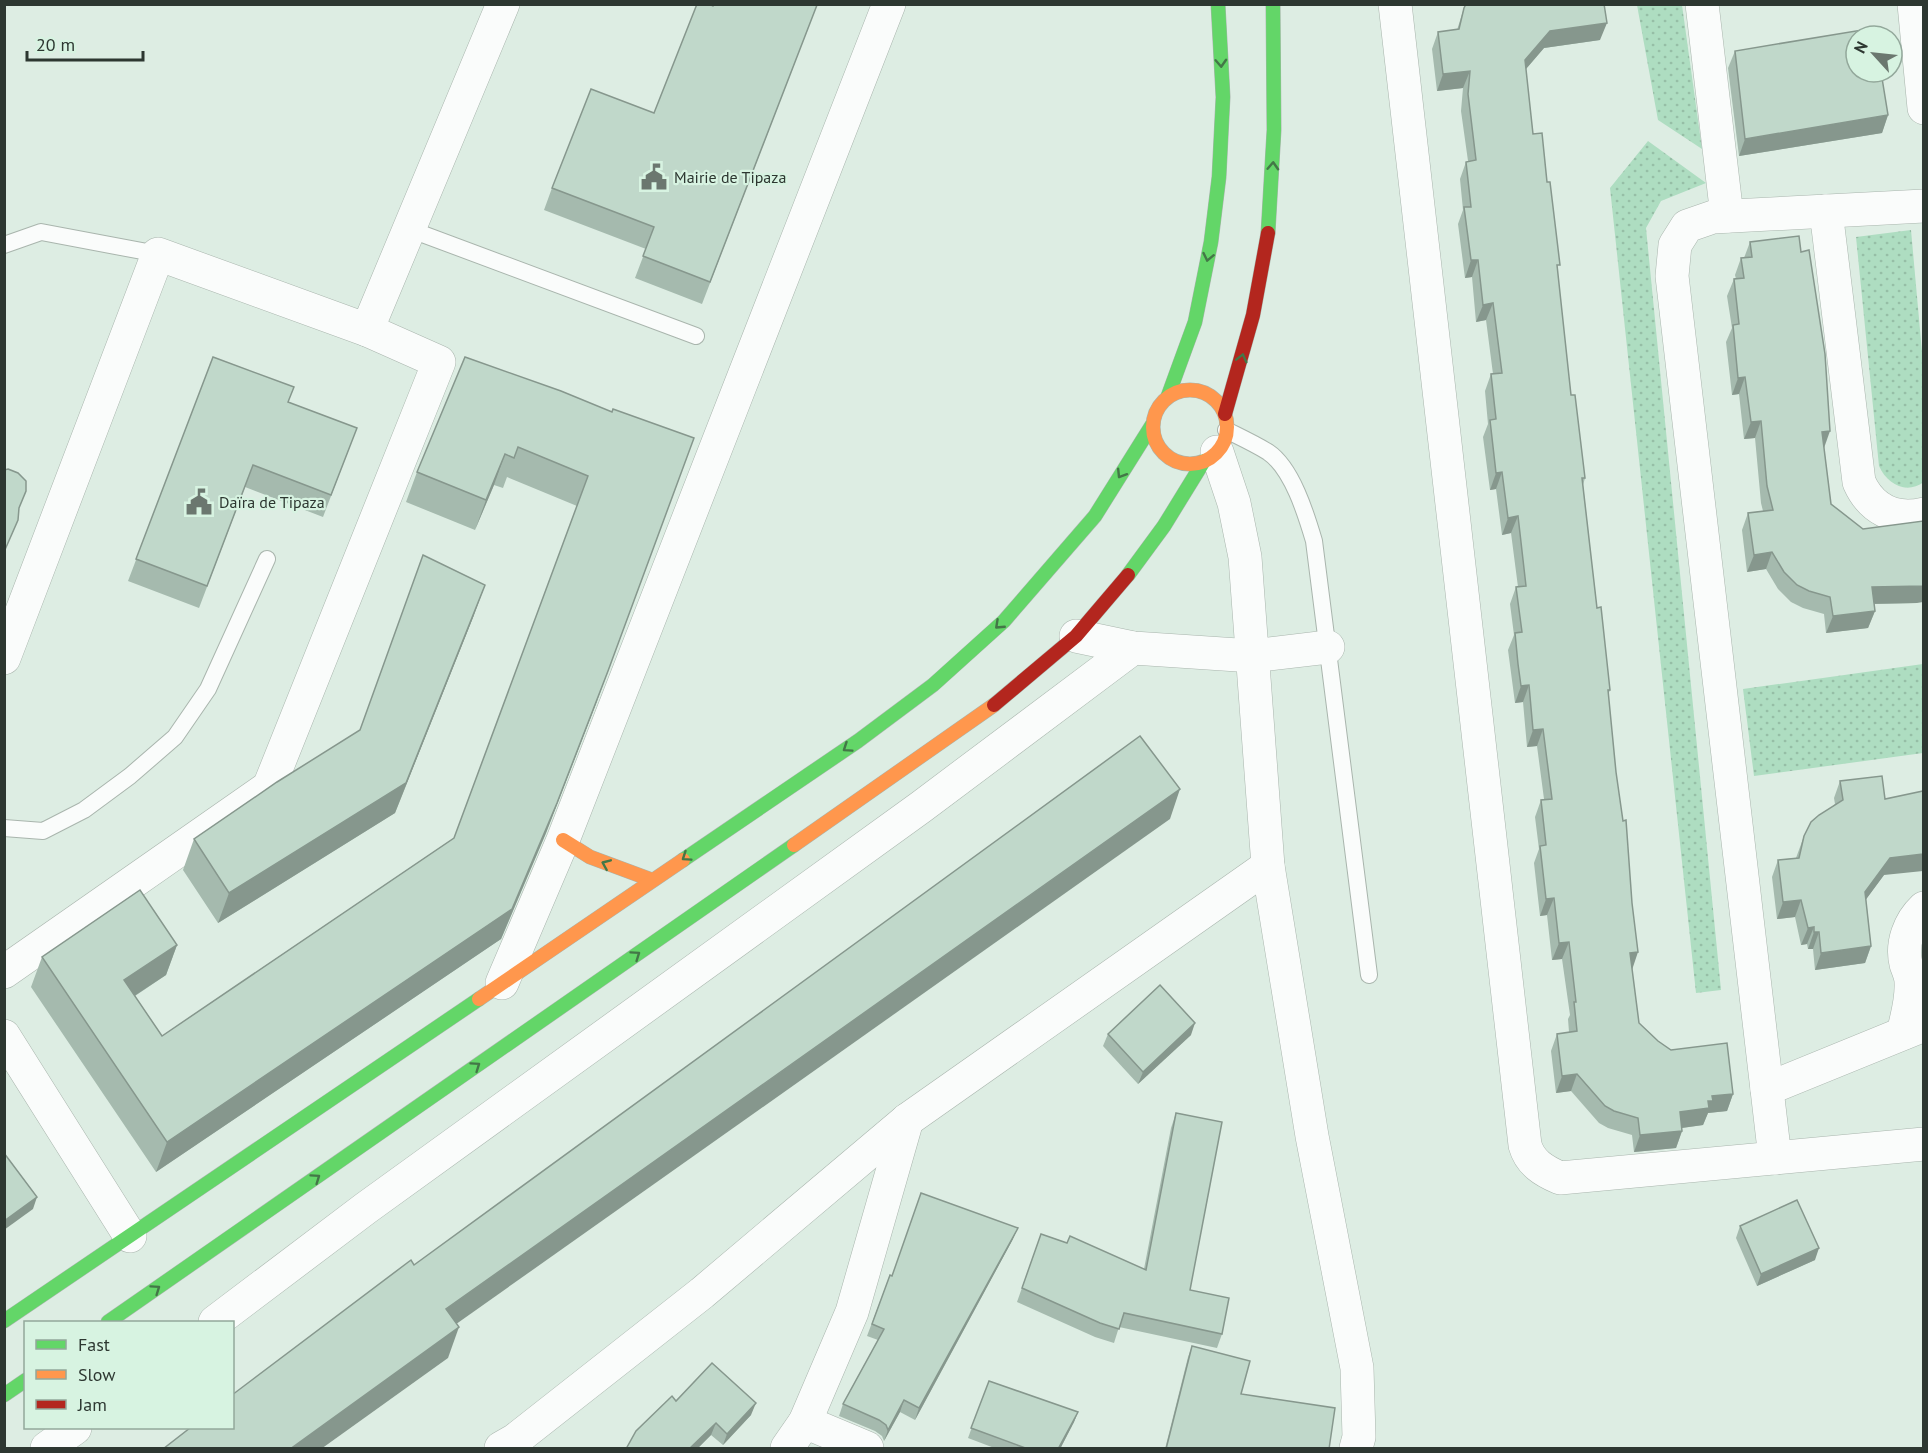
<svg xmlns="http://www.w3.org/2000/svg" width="1928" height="1453" font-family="'PT Sans',sans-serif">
	<defs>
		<pattern id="grass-dots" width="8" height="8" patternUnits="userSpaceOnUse" patternTransform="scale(1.5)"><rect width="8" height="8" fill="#aeddc1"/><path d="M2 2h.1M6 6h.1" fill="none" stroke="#96bea6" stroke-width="1.8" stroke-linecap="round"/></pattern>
	</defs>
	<rect width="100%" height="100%" fill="#ddede3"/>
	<!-- grass -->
	<g fill="url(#grass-dots)">
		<path d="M1637,5H1682L1702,149L1658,120Z"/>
		<path d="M1648,141L1706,183L1661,201L1646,228L1721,990L1696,993L1610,188Z"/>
		<path d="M1911,230L1923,363L1924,482C1906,495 1887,484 1879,466L1856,237Z"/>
		<path d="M1923,664V753L1754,776L1743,689Z"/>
	</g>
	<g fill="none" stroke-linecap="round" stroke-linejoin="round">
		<!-- lane casing -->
		<g stroke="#a9b5ad" stroke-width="18">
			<g id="lane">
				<path d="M409,229L696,336"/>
				<path d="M4,245L41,232L158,254"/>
				<path d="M1226,430C1240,437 1255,444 1268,452C1292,468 1306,514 1314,541L1369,975"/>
				<path d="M4,828L43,831L84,810L130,776L175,737L208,689L267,559"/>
			</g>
		</g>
		<!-- street casing -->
		<g stroke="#a9b5ad" stroke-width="34">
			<g id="street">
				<path d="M1395,4L1525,1145C1530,1163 1544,1171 1560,1178L1924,1144"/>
				<path d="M1702,4L1727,216"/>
				<path d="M1914,4L1924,108"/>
				<path d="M1826,211L1859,482C1871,509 1894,521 1924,514"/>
				<path d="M1217,452L1234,503L1245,557L1268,866L1312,1136L1357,1368L1359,1437L1356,1448"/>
				<path d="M1076,636L1133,648L1253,656L1328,647"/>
				<path d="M4,658L158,254L367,330L503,4"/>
				<path d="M4,972L269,787L439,362L367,330"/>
				<path d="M502,983L563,840L889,4"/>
				<path d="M1903,1033C1907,1017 1912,1000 1911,982C1911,976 1908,970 1906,964C1901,944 1909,922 1924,908"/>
				<path d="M4,1036L130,1236"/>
				<path d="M1767,1089L1924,1025"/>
				<path d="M1775,1158L1672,276L1675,245L1687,226L1713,217L1924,206"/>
				<path d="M215,1322L366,1208L921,807L1133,648"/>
				<path d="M805,1422L867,1448"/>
				<path d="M47,1448L75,1428"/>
				<path d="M501,1448L515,1440L702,1293L907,1120L1268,866"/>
				<path d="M787,1448L805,1422L852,1312L907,1120"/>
			</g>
		</g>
		<!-- fast casing -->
		<g stroke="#a9b5ad" stroke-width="15">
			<g id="fast">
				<path d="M1268,233L1274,130L1273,4"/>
				<path d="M1168,396L1195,322L1211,242L1219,177L1223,97L1218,4"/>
				<path d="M1128,575L1164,526L1204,461"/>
				<path d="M683,860L858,741L933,685L1004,621L1095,516L1152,425"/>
				<path d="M4,1321L479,999"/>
				<path d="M108,1322L794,845"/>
				<path d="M4,1395L26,1380"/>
			</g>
		</g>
		<!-- slow casing -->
		<g stroke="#a9b5ad" stroke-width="15">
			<g id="slow">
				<circle cx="1190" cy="427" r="37"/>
				<path d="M563,840L590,857L652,880"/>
				<path d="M794,845L994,705"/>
				<path d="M479,999L683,860"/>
			</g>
		</g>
		<!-- jam casing -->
		<g stroke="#a9b5ad" stroke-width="15">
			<g id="jam">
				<path d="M1225,414L1253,315L1268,233"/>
				<path d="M994,705L1076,636L1128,575"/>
			</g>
		</g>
		<!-- lane -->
		<use href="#lane" stroke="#fafcfb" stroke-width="16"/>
		<!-- street -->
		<use href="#street" stroke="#fafcfb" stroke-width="33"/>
		<!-- fast -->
		<use href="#fast" stroke="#63d668" stroke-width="14"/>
		<!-- slow -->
		<use href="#slow" stroke="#ff974d" stroke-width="14"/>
		<!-- jam -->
		<use href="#jam" stroke="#b3261e" stroke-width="14"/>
	</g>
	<!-- wall -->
	<g fill="#a5baae">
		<path d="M817,5L702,304L635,278L646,249L544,210L552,188L654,113L713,6Z"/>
		<path d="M1464,8L1600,40L1544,48L1526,69L1533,134L1557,271L1571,395L1585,478L1583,485L1597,608L1610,690L1608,695L1632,970L1639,1023L1658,1041L1733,1094L1727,1111L1708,1113L1703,1125L1682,1128V1131L1676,1148L1634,1152L1632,1135L1608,1128L1599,1123L1571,1091L1556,1093L1551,1051L1557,1034L1569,1032L1568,1019L1570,1015L1562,959L1552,960L1547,915L1540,916L1534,863L1539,849L1535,817L1541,800L1544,799L1537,746L1527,747L1523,702L1515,703L1508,650L1514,635L1510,604L1516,587H1518L1511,533L1502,535L1496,489L1490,490L1483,437L1488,424L1485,391L1491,374H1493L1486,320L1476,322L1472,277L1465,278L1458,224L1463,210L1460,179L1466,162L1468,161L1461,111L1463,88L1437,91L1432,49L1438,32L1457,30Z"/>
		<path d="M1735,51L1888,115L1882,133L1739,156L1728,68Z"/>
		<path d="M1750,242L1824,447L1831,504L1917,603L1874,604L1875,611L1868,628L1826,633L1824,614L1803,608L1791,602L1778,589L1766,569L1747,572L1742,530L1748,513L1763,511L1761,503L1755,438L1744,439L1739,394L1732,395L1726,342L1732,328L1727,296L1734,279H1736L1735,275L1741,258H1744Z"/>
		<path d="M213,357L288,402L357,428L323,517L245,487L199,608L128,581Z"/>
		<path d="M612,412L597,701L546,833L501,939L156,1172L31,987L42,957L177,945L166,975L135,996L162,1036L454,838L577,506L507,477L503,488L494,485L475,530L406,502L417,472Z"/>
		<path d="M474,615L395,813L218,923L183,870L194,839L360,730Z"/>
		<path d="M1840,781L1885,799L1884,875L1866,899L1871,946L1865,963L1815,970L1813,949H1808L1807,944L1801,945L1795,917L1777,919L1772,877L1778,860L1796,858L1804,836L1835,804L1834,798Z"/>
		<path d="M1108,1034L1191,1035L1138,1084L1103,1046Z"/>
		<path d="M1176,1113L1190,1290L1222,1334L1217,1348L1119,1327L1114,1343L1095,1337L1017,1302L1041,1234L1144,1269L1171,1128Z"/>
		<path d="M1740,1226L1815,1260L1757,1286L1736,1238Z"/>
		<path d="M1013,1239L915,1420L900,1412L884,1441L882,1436L875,1431L839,1416L843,1404L878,1340L867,1336L890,1275L892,1276Z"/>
		<path d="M1192,1346L1241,1394L1329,1449H1165L1188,1357Z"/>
		<path d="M989,1381L1078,1412L1074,1422L1060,1449H997L968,1438Z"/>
		<path d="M676,1401L751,1415L723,1445L711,1435L697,1449H626Z"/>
	</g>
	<!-- shaded-wall -->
	<g fill="#86978d">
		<path d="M1607,23L1600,40L1544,48L1519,77L1525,60L1550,31Z"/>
		<path d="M1470,71L1463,88L1437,91L1443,74Z"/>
		<path d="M1888,115L1882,133L1739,156L1745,139Z"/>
		<path d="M1471,260H1478L1472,277L1465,278Z"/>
		<path d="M1493,303L1486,320L1476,322L1483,305Z"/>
		<path d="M1745,377L1739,394L1732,395L1738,378Z"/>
		<path d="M1761,421L1755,438L1744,439L1751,422Z"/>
		<path d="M1830,431L1824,448L1822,432Z"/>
		<path d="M694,438L597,701L546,833L501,939L156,1172L167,1142L512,909Z"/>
		<path d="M505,454L494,485L475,530L486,500Z"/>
		<path d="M1502,472L1496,489L1490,490L1496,473Z"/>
		<path d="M1518,516L1511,533L1502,535L1508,518Z"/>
		<path d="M1772,552L1766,569L1747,572L1754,555Z"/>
		<path d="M485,585L474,615L395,813L218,923L229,893Z"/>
		<path d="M1923,586V602L1917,603L1866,604L1872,587Z"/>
		<path d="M1875,611L1868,628L1826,633L1833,616Z"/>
		<path d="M1529,685L1523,702L1515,703L1521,686Z"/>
		<path d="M1543,729L1537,746L1527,747L1533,730Z"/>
		<path d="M1180,789L1170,819L435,1339L446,1309Z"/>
		<path d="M1923,854V871L1884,875L1859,909L1865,892L1890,858Z"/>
		<path d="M1554,898L1547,915L1540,916L1546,899Z"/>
		<path d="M1801,900L1795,917L1777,919L1783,902Z"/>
		<path d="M1814,927L1807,944L1801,945L1808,928Z"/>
		<path d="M1814,932H1819L1813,949H1808Z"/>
		<path d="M1569,942L1562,959L1552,960L1559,943Z"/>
		<path d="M177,945L166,975L113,1010L124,980Z"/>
		<path d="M1871,946L1865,963L1815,970L1821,953Z"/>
		<path d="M1638,952L1632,970L1630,953Z"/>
		<path d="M1195,1023L1191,1035L1138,1084L1143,1072Z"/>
		<path d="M1577,1074L1571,1091L1556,1093L1562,1076Z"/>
		<path d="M1733,1094L1727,1111L1708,1113L1703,1125L1674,1129L1680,1112L1712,1096Z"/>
		<path d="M1682,1131L1676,1148L1634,1152L1640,1135Z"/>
		<path d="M37,1197L33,1209L4,1230V1221Z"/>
		<path d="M1018,1228L1013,1239L915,1420L919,1408Z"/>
		<path d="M1819,1248L1815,1260L1757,1286L1761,1274Z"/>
		<path d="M459,1327L448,1358L321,1449H290Z"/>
		<path d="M904,1400L900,1412L884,1441L888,1430Z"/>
		<path d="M756,1403L751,1415L723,1445L727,1434Z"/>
		<path d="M1078,1412L1074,1422L1060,1449H1058Z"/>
		<path d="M716,1423L711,1435L697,1449H689Z"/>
	</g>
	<!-- building -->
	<g fill="#c0d8ca" stroke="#86978d" stroke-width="1.5">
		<path d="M697,4H709L713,6L714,4L817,5L710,282L643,256L654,227L552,188L591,89L654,113Z"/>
		<path d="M1466,4H1604L1607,23L1550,31L1525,60L1533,134L1542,133L1547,182H1550L1560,265H1557L1571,395H1575L1585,478H1582L1597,608L1601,607L1610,690H1608L1616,772L1623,821L1626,820L1632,903L1638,952L1630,953L1639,1023L1658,1041L1671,1050L1727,1043L1733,1094L1712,1096L1713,1101H1708L1709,1108L1680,1112L1682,1131L1640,1135L1638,1118L1614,1111L1605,1106L1577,1074L1562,1076L1557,1034L1577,1031L1574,1002H1576L1569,942L1559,943L1554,898L1546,899L1540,846L1546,845L1541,800L1552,799L1543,729L1533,730L1529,685L1521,686L1518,664L1515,633L1522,632L1516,587L1526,586L1518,516L1508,518L1502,472L1496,473L1490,420L1496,419L1491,374L1502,373L1493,303L1483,305L1478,260H1471L1464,207H1471L1466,162L1476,160L1468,94L1470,71L1443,74L1438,32L1459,29L1464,8Z"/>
		<path d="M1874,28L1875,36H1856V72H1881L1888,115L1745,139L1735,51Z"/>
		<path d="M1799,236L1801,252L1809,250L1825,354L1830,431L1822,432L1831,504L1863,529L1923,521V586L1872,587L1875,611L1833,616L1830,597L1809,591L1797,585L1784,572L1772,552L1754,555L1748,513L1773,510L1767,486L1761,421L1751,422L1745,377L1738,378L1733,325L1739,324L1734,279L1744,278L1741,258L1752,257L1750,242Z"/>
		<path d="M213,357L294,387L288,402L357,428L331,495L253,465L207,586L136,559Z"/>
		<path d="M465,357L561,391L612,412L613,409L694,438L608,671L557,803L512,909L167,1142L42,957L140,890L177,945L124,980L162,1036L454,838L588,476L518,447L514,458L505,454L486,500L417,472Z"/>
		<path d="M8,469L18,473L26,481V491L19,508L18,520L4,552V470Z"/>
		<path d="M423,555L485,585L406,783L229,893L194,839L277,782L360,730Z"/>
		<path d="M1140,736L1180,789L446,1309L459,1327L290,1449H163L190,1428H232V1395L411,1260L414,1265Z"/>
		<path d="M1882,776L1885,799L1923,791V854L1890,858L1865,892L1871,946L1821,953L1819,932H1814V927L1808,928L1801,900L1783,902L1778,860L1799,858L1804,836L1811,822L1819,815L1843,800L1840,781Z"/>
		<path d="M1160,985L1195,1023L1143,1072L1108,1034Z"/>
		<path d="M1176,1113L1222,1122L1190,1290L1229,1298L1222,1334L1124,1313L1119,1329L1100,1323L1022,1288L1041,1234L1067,1243L1070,1236L1146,1270Z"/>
		<path d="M4,1153L37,1197L4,1221Z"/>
		<path d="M921,1193L1018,1228L919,1408L904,1400L888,1430L886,1425L879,1420L843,1404L884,1329L872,1324L890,1275L892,1276Z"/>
		<path d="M1797,1200L1819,1248L1761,1274L1740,1226Z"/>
		<path d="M1192,1346L1250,1361L1241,1394L1335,1408L1329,1449H1166Z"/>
		<path d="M712,1363L756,1403L727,1434L716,1423L689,1449H626L636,1431L672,1396L676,1401Z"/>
		<path d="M989,1381L1078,1412L1058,1449H1028L971,1428Z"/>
	</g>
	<!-- one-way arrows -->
	<defs><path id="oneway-chevron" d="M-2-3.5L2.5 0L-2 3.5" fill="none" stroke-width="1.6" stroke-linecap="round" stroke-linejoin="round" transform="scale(1.5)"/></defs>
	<g stroke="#437747">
		<use href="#oneway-chevron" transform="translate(1221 63) rotate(87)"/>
		<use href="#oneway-chevron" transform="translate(1273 166) rotate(-87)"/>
		<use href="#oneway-chevron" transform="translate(1208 257) rotate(102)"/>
		<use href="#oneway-chevron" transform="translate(1242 358) rotate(-76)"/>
		<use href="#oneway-chevron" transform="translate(1121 474) rotate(122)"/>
		<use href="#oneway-chevron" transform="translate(999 625) rotate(137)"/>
		<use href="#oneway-chevron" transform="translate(847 748) rotate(146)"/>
		<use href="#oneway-chevron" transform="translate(686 857) rotate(146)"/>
		<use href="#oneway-chevron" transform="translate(606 864) rotate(-157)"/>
		<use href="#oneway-chevron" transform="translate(636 955) rotate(-35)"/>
		<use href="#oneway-chevron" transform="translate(476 1066) rotate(-35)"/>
		<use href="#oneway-chevron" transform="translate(316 1178) rotate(-35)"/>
		<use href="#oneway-chevron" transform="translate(156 1289) rotate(-35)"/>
	</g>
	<!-- icons -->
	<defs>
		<g id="civic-bare" transform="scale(2.07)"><path d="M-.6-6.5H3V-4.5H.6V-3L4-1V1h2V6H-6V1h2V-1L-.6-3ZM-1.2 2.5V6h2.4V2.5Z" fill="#6b776f" stroke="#d7f3e1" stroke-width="2.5" paint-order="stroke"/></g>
	</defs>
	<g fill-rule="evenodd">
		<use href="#civic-bare" x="654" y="177"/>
		<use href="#civic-bare" x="199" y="502"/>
	</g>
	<g text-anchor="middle" stroke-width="4.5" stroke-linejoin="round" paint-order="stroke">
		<!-- poi labels -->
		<g font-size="16" fill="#2d3731" stroke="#d7f3e1" text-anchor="start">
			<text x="674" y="183">Mairie de Tipaza</text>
			<text x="219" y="508">Daïra de Tipaza</text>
		</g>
	</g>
	<!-- border -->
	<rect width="1928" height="1453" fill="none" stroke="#2d3731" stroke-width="12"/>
	<!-- legend -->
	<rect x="24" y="1321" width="210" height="108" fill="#d7f3e1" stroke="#93a89b" stroke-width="1.5"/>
	<rect x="36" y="1340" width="30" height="9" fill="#63d668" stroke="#93a89b" stroke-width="1.5"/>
	<text x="78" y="1351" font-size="18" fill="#2d3731">Fast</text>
	<rect x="36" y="1370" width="30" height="9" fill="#ff974d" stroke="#93a89b" stroke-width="1.5"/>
	<text x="78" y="1381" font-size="18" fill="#2d3731">Slow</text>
	<rect x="36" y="1400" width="30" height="9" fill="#b3261e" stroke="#93a89b" stroke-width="1.5"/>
	<text x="78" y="1411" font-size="18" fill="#2d3731">Jam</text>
	<!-- north arrow -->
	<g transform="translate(1874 54) rotate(297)"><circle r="28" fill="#d7f3e1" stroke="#93a89b" stroke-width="1.5"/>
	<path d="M0-4.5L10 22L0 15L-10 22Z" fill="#6b776f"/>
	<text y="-9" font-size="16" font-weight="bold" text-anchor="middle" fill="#2d3731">N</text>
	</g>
	<!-- scale -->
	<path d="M27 51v9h116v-9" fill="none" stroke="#2d3731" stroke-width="3"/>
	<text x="36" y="51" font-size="18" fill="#2d3731" stroke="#d7f3e1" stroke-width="4.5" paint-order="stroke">20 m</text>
</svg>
